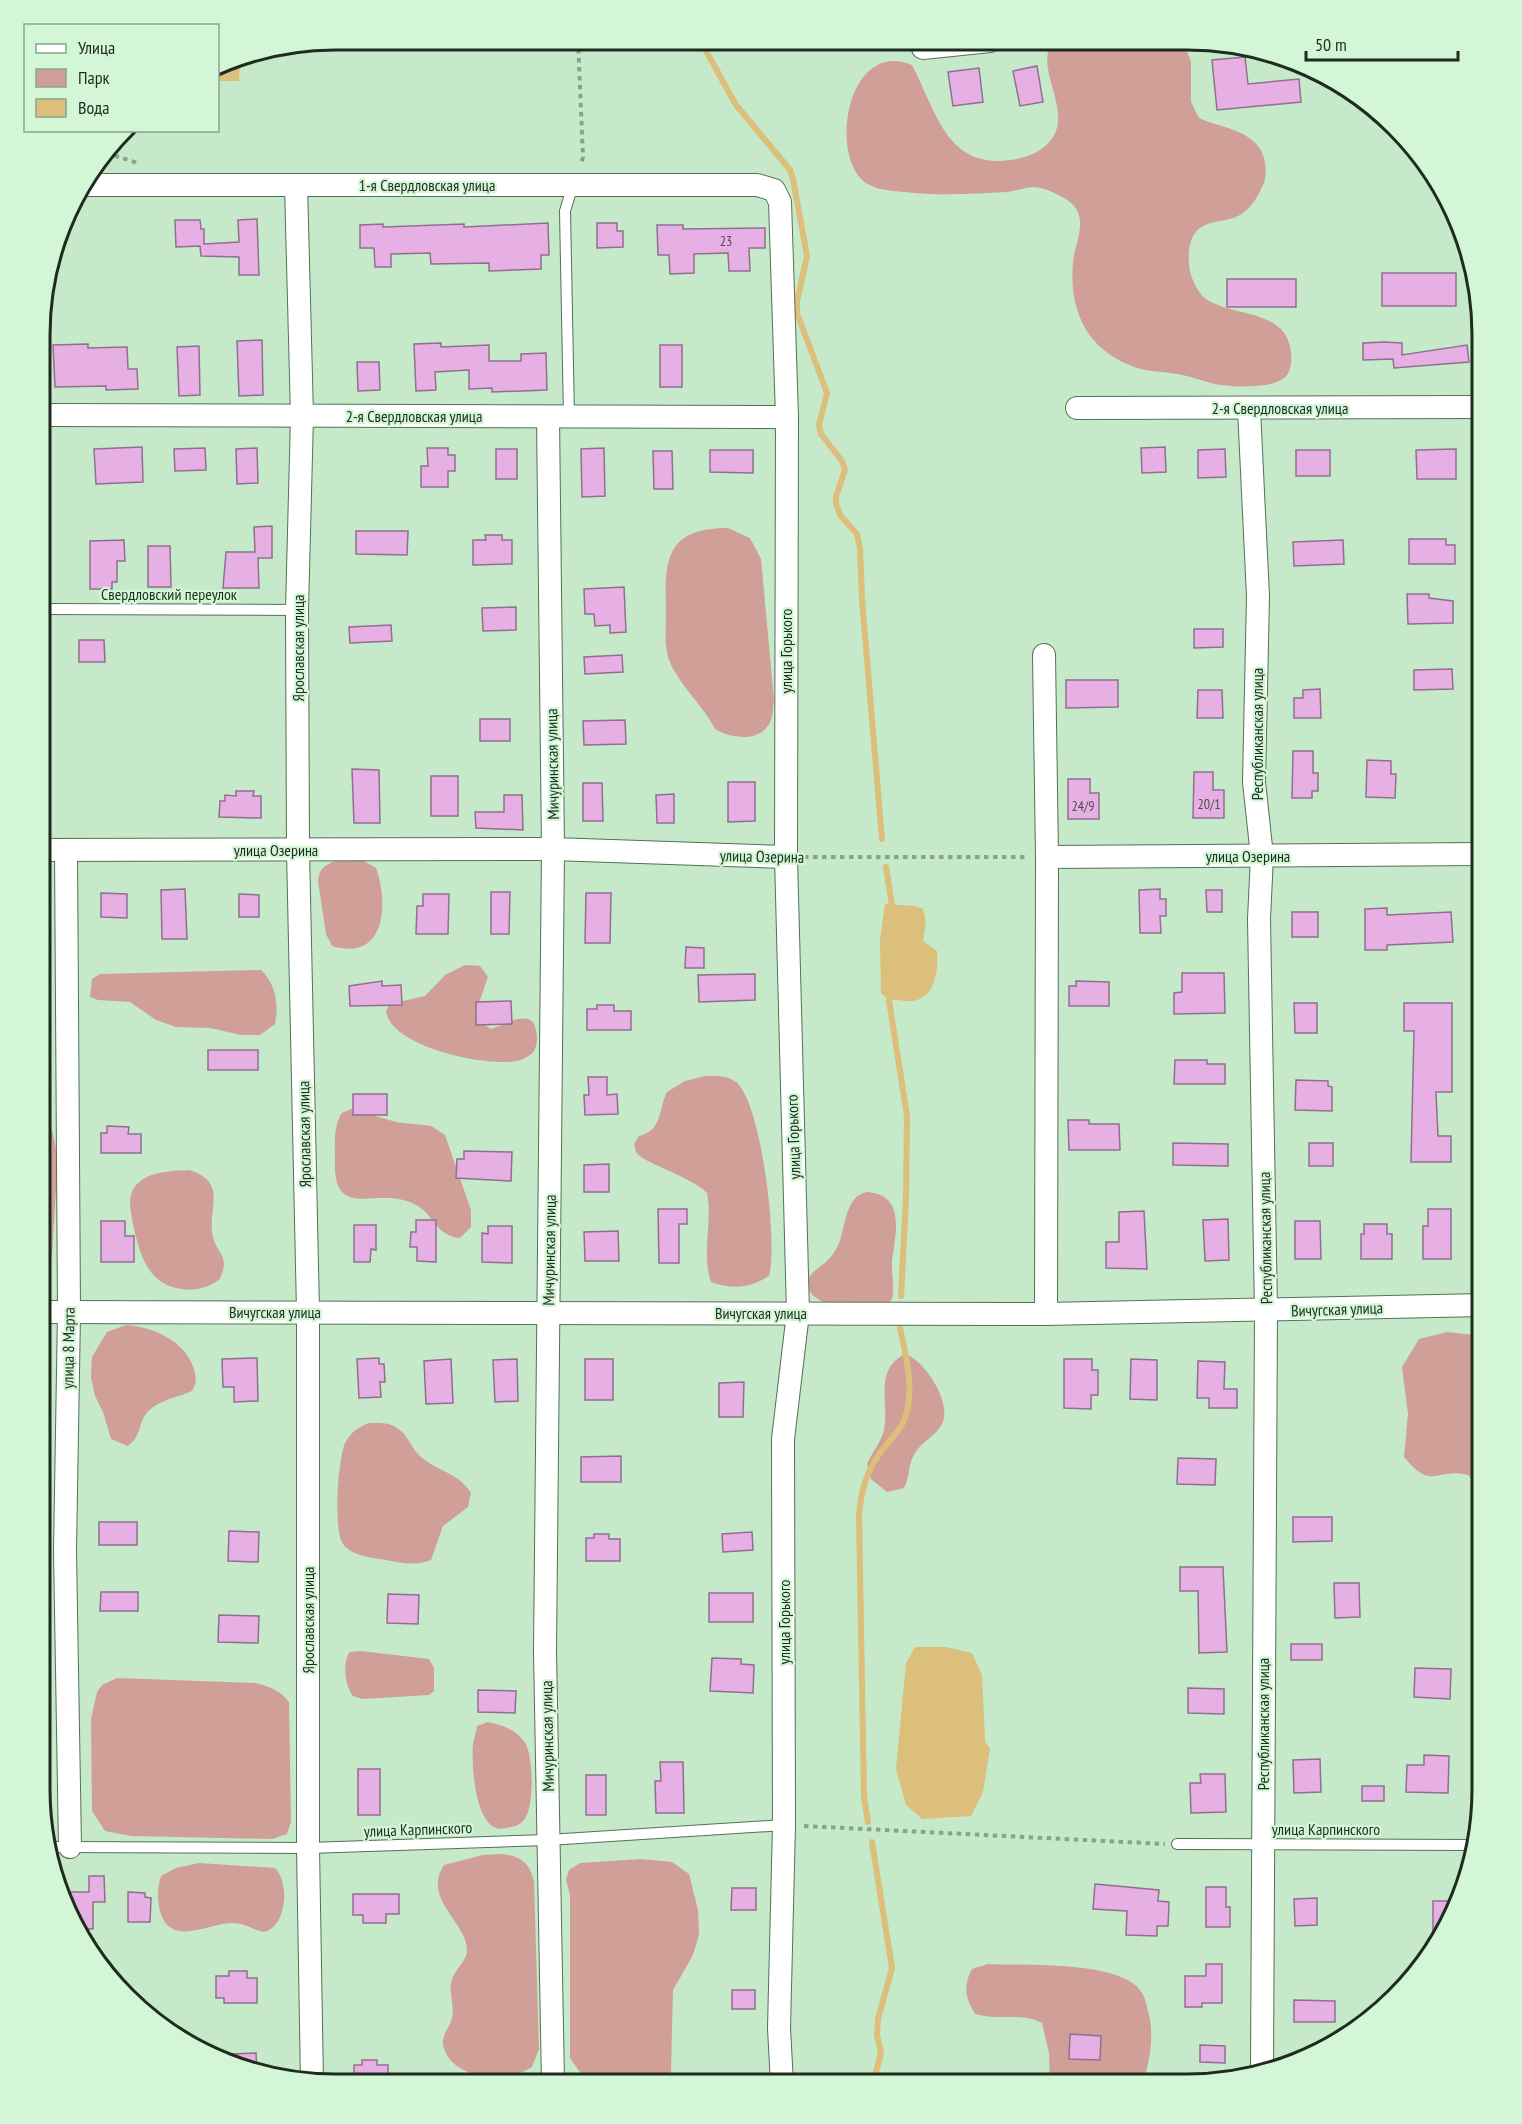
<svg xmlns="http://www.w3.org/2000/svg" width="1522" height="2124" font-family="'PT Sans Narrow',sans-serif">
	<rect width="100%" height="100%" fill="#c6e9c9"/>
	<!-- green -->
	<g fill="#d09f98">
		<path d="M1055,41H1183L1191,62V102L1199,118C1223,129 1260,130 1265,163C1266,171 1266,178 1263,185C1258,197 1250,210 1238,216C1227,222 1211,220 1200,228C1187,237 1187,261 1191,275C1194,284 1199,294 1206,299C1234,318 1287,308 1291,353C1292,359 1291,370 1287,375C1275,390 1231,387 1215,384C1203,381 1190,376 1177,374C1160,371 1143,372 1127,364C1084,345 1069,307 1073,262C1075,243 1089,218 1071,203C1063,196 1046,188 1035,187C1026,187 1016,191 1007,192C972,194 938,196 904,192C892,191 877,190 866,183C828,157 847,38 912,65C936,110 946,169 1010,160C1026,158 1044,152 1053,137C1072,107 1031,64 1055,41Z"/>
		<path d="M728,528L750,538L761,559L774,700C773,706 773,714 771,720C762,743 732,739 715,729C703,705 679,685 669,660C664,646 666,630 666,615C665,563 663,528 728,528Z"/>
		<path d="M347,859L362,860L376,868C389,904 386,962 332,946L326,934L318,881C320,863 332,862 347,859Z"/>
		<path d="M465,965L480,966L488,977L475,1014L478,1021L491,1029C504,1025 532,1007 536,1030C538,1039 537,1046 533,1053C527,1057 522,1060 516,1061C487,1067 390,1047 386,1011L390,1004L425,996L445,975Z"/>
		<path d="M261,970C276,984 279,1005 275,1024L260,1035H241L210,1028L176,1027L156,1020L130,1002L98,1000L90,997L92,979L100,974Z"/>
		<path d="M705,1076C716,1076 727,1075 736,1082C762,1103 778,1245 769,1276C750,1288 732,1290 711,1282C701,1253 713,1222 707,1193C692,1177 643,1163 637,1153C635,1151 635,1147 634,1144L639,1136C663,1130 658,1110 667,1092L685,1081Z"/>
		<path d="M351,1109L396,1122L431,1126L445,1135L471,1210V1227L460,1238C435,1236 434,1213 414,1204C377,1185 332,1224 335,1158C335,1143 333,1126 342,1113Z"/>
		<path d="M40,1120L52,1130L58,1157L52,1255L46,1272L40,1276Z"/>
		<path d="M189,1170C230,1183 206,1209 213,1237C218,1256 231,1256 219,1280C205,1289 193,1292 176,1288C146,1281 139,1251 133,1224C131,1212 127,1199 134,1188C145,1171 172,1171 189,1170Z"/>
		<path d="M867,1192C907,1195 895,1235 892,1261C891,1274 895,1287 892,1299L887,1307C862,1306 813,1314 806,1282C815,1265 829,1267 839,1243C846,1226 845,1196 867,1192Z"/>
		<path d="M126,1325C158,1327 195,1346 196,1382L192,1391C176,1398 153,1401 144,1417C138,1428 140,1437 128,1446L111,1439L103,1412L95,1396L91,1377L92,1357L107,1332Z"/>
		<path d="M1447,1332L1483,1336L1482,1492L1468,1475C1435,1467 1433,1492 1404,1457L1408,1414L1402,1367L1419,1339Z"/>
		<path d="M905,1354C925,1360 951,1402 943,1422C937,1436 922,1441 915,1453C908,1463 910,1477 904,1488L887,1492L871,1479L867,1464C872,1452 881,1443 884,1430C890,1403 873,1370 905,1354Z"/>
		<path d="M369,1423C379,1423 389,1422 397,1428C409,1435 411,1449 421,1457C437,1471 459,1473 471,1493L468,1507L443,1526L431,1560C416,1566 402,1563 386,1560C372,1558 352,1556 343,1544C333,1530 338,1459 345,1443C350,1433 358,1427 369,1423Z"/>
		<path d="M361,1651L429,1659L434,1668V1691L429,1695L362,1699L353,1696C345,1687 342,1661 350,1652Z"/>
		<path d="M117,1678L256,1683C270,1687 280,1690 289,1702L291,1822L287,1834L272,1839L131,1836L105,1831L92,1811L91,1719L97,1692L102,1685Z"/>
		<path d="M488,1722C502,1725 515,1729 524,1741C534,1754 535,1810 523,1821C519,1826 512,1827 506,1828C475,1837 471,1764 473,1744C474,1738 476,1732 477,1726Z"/>
		<path d="M499,1854C519,1855 529,1861 534,1881L539,2049L532,2067C507,2084 449,2080 443,2044C442,2034 450,2027 452,2018C455,2004 447,1990 453,1977C457,1967 468,1960 467,1948C465,1921 422,1898 444,1865L483,1855Z"/>
		<path d="M641,1859L672,1862L689,1874L698,1910L699,1935L693,1955L673,1990L671,2071L663,2084L594,2083L586,2081L570,2058V1895L566,1880L569,1870L580,1863Z"/>
		<path d="M199,1863L275,1868C290,1882 287,1928 263,1932C252,1929 244,1923 232,1923C209,1923 172,1947 161,1914C157,1902 157,1888 161,1876L176,1868Z"/>
		<path d="M988,1964C1024,1966 1123,1960 1142,1993C1146,1999 1147,2008 1149,2015C1154,2035 1150,2060 1144,2079L1135,2085H1050L1049,2053L1042,2023C1023,2012 997,2021 975,2014C965,1997 963,1986 972,1969Z"/>
	</g>
	<!-- water -->
	<g fill="#dbbf7b">
		<path d="M240,55L239,81H218V67Z"/>
		<path d="M885,904L915,906L923,909L926,922L923,941L937,951C938,968 937,996 914,1001C906,1002 898,999 889,1000L881,993L880,940Z"/>
		<path d="M915,1647H946L972,1653L982,1675L985,1741L990,1749L983,1792L971,1816L922,1819L906,1805L896,1769L906,1663Z"/>
	</g>
	<g fill="none" stroke-linecap="round" stroke-linejoin="round">
		<!-- stream -->
		<g stroke="#dbbf7b" stroke-width="6">
			<path d="M700,40L736,105L790,170L793,179L807,256L797,302V313L827,393L819,425L821,434L842,461L845,470L836,496V504L840,515L857,534L860,549L862,599L882,839"/>
			<path d="M886,867L892,905"/>
			<path d="M889,1000L907,1116L906,1197L901,1296"/>
			<path d="M868,1822L864,1797L859,1515C861,1490 867,1468 884,1448C891,1438 901,1430 905,1418C915,1389 906,1357 900,1328"/>
			<path d="M872,1842L892,1968L878,2019L877,2035L881,2053L873,2084"/>
		</g>
	</g>
	<!-- building -->
	<g fill="#e6b0e4" stroke="#8f708e" stroke-width="1.5">
		<path d="M1245,57L1248,84L1299,79L1301,102L1217,110L1212,60Z"/>
		<path d="M1037,66L1043,102L1020,106L1013,71Z"/>
		<path d="M979,68L983,102L953,106L948,72Z"/>
		<path d="M257,219L259,275H239V257L201,256L200,246L176,247L175,220H200L201,229H204V244L239,242L238,220Z"/>
		<path d="M548,223L549,255H541V269L489,271V263L431,264L430,253L391,254V267H375L374,248H360V225L383,224V227L464,224V227Z"/>
		<path d="M597,223H617V231H623V247L597,248Z"/>
		<path d="M657,225H683V229L765,228V248H749L750,271H729L728,253L694,254V273L670,274L669,255H658Z"/>
		<rect x="1382" y="273" width="74" height="33"/>
		<rect x="1227" y="279" width="69" height="28"/>
		<path d="M262,340L263,395L239,396L237,341Z"/>
		<path d="M1384,342L1402,343V355L1467,345L1469,362L1394,368L1393,359L1363,360V343Z"/>
		<path d="M441,343V347L489,345V361H521V354L546,353L547,390L492,392V388L469,389V370L435,372L436,390L416,391L414,344Z"/>
		<path d="M88,344V348L127,347L128,369H137L138,389L106,390V386L55,387L53,345Z"/>
		<rect x="660" y="345" width="22" height="42"/>
		<path d="M199,346L200,395L179,396L177,347Z"/>
		<path d="M357,362H379L380,390L358,391Z"/>
		<path d="M142,447L143,482L96,484L94,449Z"/>
		<path d="M1165,447L1166,472L1142,473L1141,448Z"/>
		<path d="M205,448L206,470L175,471L174,449Z"/>
		<path d="M257,448L258,483L237,484L236,449Z"/>
		<path d="M427,448H448V455H455V471H448V487H421V466H428Z"/>
		<path d="M604,448L605,496L582,497L581,449Z"/>
		<rect x="496" y="449" width="21" height="30"/>
		<path d="M1225,449L1226,477L1198,478V450Z"/>
		<path d="M1456,449V479H1417L1416,450Z"/>
		<path d="M710,450H753V473L710,472Z"/>
		<rect x="1296" y="450" width="34" height="26"/>
		<path d="M653,451H672L673,489H654Z"/>
		<path d="M272,526V558H258L259,588H223L226,552H255L254,527Z"/>
		<path d="M356,531H408L407,555L356,554Z"/>
		<path d="M485,535H502V540H512V564L473,565V540H486Z"/>
		<path d="M1409,539H1446V545H1455V564H1409Z"/>
		<path d="M124,540L125,561H117V582H112V589H90V541Z"/>
		<path d="M1343,540L1344,564L1294,566L1293,542Z"/>
		<path d="M148,546H170L171,587H148Z"/>
		<path d="M624,587L626,632L610,633V625L595,626L594,614H585L584,589Z"/>
		<path d="M1407,594H1429V598L1453,601V623L1408,624Z"/>
		<path d="M516,607V630L483,631L482,608Z"/>
		<path d="M391,625L392,641L350,643L349,627Z"/>
		<path d="M1194,629H1223V647L1194,648Z"/>
		<path d="M79,640H104L105,662H79Z"/>
		<path d="M622,655L623,672L585,674L584,657Z"/>
		<path d="M1452,669L1453,689L1414,690V670Z"/>
		<path d="M1066,680H1118V707L1066,708Z"/>
		<path d="M1320,689L1321,718H1294V698H1303V690Z"/>
		<path d="M1198,690H1222L1223,718H1197Z"/>
		<rect x="480" y="719" width="30" height="22"/>
		<path d="M625,720L626,744L584,745L583,721Z"/>
		<path d="M1293,751H1313V773H1318V791H1312V798H1292Z"/>
		<path d="M1367,760L1391,761V774H1396L1395,798L1366,797Z"/>
		<path d="M352,769L379,770L380,823H354Z"/>
		<path d="M1194,772H1213V790H1224V818H1193Z"/>
		<rect x="431" y="776" width="27" height="40"/>
		<path d="M1068,779H1090V793H1099V819H1068Z"/>
		<path d="M728,782H755V821L728,822Z"/>
		<path d="M583,783H602L603,821H583Z"/>
		<path d="M236,791H254L253,796H261V818L219,817L220,801H225V795L236,796Z"/>
		<path d="M674,794V823H657L656,795Z"/>
		<path d="M504,795H522L523,830L476,828L475,812H504Z"/>
		<path d="M185,889L187,939H162L161,890Z"/>
		<path d="M1160,889V899H1166V916H1160L1161,933H1140L1139,890Z"/>
		<path d="M1206,890H1222V912H1207Z"/>
		<path d="M491,892H510L509,934H491Z"/>
		<path d="M101,893L127,894V918L101,917Z"/>
		<path d="M586,893H611L610,943H585Z"/>
		<path d="M239,894L259,895V917H239Z"/>
		<path d="M423,894H449L448,934H416L417,906H423Z"/>
		<path d="M1387,908V915L1451,912L1453,942L1387,945V950H1365V909Z"/>
		<rect x="1292" y="912" width="26" height="25"/>
		<path d="M686,947L704,948V968H685Z"/>
		<path d="M1182,973H1224L1225,1013L1174,1014V993L1182,992Z"/>
		<path d="M755,974V1000L699,1002L698,975Z"/>
		<path d="M382,981V986L401,985L402,1005L350,1006L349,986Z"/>
		<path d="M1076,981L1109,982V1006H1069V986H1076Z"/>
		<path d="M511,1001L512,1024L476,1025V1002Z"/>
		<path d="M1294,1003H1317V1033H1295Z"/>
		<path d="M1404,1003H1452V1092H1436L1438,1136H1451V1162H1411L1414,1031H1404Z"/>
		<path d="M597,1005H614V1011H631V1030H587V1009H597Z"/>
		<rect x="208" y="1050" width="50" height="20"/>
		<path d="M1175,1060H1207V1064H1225V1084H1174Z"/>
		<path d="M588,1077H607V1095L617,1094L618,1114L585,1115L584,1095H589Z"/>
		<path d="M1296,1080L1328,1081V1086L1332,1087V1111L1295,1110Z"/>
		<rect x="353" y="1094" width="34" height="21"/>
		<path d="M1068,1120H1089V1124H1119L1120,1150H1069Z"/>
		<path d="M107,1126L129,1127L128,1134H141V1153H101V1133H107Z"/>
		<path d="M1173,1143L1228,1144V1166L1173,1165Z"/>
		<rect x="1309" y="1143" width="24" height="23"/>
		<path d="M464,1151L512,1152L511,1181L456,1178L457,1159H464Z"/>
		<path d="M609,1164V1192H584V1165Z"/>
		<path d="M658,1209H687V1224H679V1263H659Z"/>
		<path d="M1428,1209H1451V1259H1423V1226H1428Z"/>
		<path d="M1144,1211L1147,1269L1106,1268V1242H1119V1212Z"/>
		<path d="M1228,1219L1229,1260L1205,1261L1203,1220Z"/>
		<path d="M416,1220H436V1262L417,1261V1247H410L411,1232H416Z"/>
		<path d="M101,1221H125V1236H134V1262H101Z"/>
		<path d="M1295,1221H1320L1321,1259H1295Z"/>
		<path d="M1364,1224H1387V1234H1392V1259H1361V1234H1364Z"/>
		<path d="M354,1225H376V1250L371,1249L370,1262H354Z"/>
		<path d="M488,1226H512V1263L482,1262V1233L488,1234Z"/>
		<path d="M618,1231L619,1261H585L584,1232Z"/>
		<path d="M257,1358L258,1401L234,1402V1387H223L222,1359Z"/>
		<path d="M379,1358V1364H384L385,1382H380L381,1397L359,1398L357,1359Z"/>
		<path d="M451,1359L453,1403L426,1404L424,1361Z"/>
		<path d="M517,1359L518,1401L495,1402L493,1360Z"/>
		<rect x="585" y="1359" width="28" height="41"/>
		<path d="M1064,1359H1092V1370H1098V1395H1091V1409L1064,1408Z"/>
		<path d="M1131,1359L1157,1360V1400L1130,1399Z"/>
		<path d="M1198,1361L1225,1362L1224,1389H1237V1408H1209V1398H1197Z"/>
		<path d="M744,1382L743,1417H719V1383Z"/>
		<path d="M621,1456V1482H581V1457Z"/>
		<path d="M1178,1458L1216,1459L1215,1485L1177,1484Z"/>
		<path d="M1293,1517H1332V1541L1293,1542Z"/>
		<rect x="99" y="1522" width="38" height="23"/>
		<path d="M229,1531L259,1532L258,1562L228,1561Z"/>
		<path d="M752,1532L753,1550L723,1552L722,1534Z"/>
		<path d="M594,1534H609V1539H620V1561H586V1538H594Z"/>
		<path d="M1180,1567H1223L1227,1652L1199,1653L1198,1591H1180Z"/>
		<path d="M1334,1583H1359L1360,1617L1335,1618Z"/>
		<path d="M101,1592H138V1611H100Z"/>
		<rect x="709" y="1593" width="44" height="29"/>
		<path d="M388,1594L419,1595L418,1624L387,1623Z"/>
		<path d="M219,1615L259,1616L258,1643L218,1642Z"/>
		<rect x="1291" y="1644" width="31" height="16"/>
		<path d="M712,1658L741,1659V1664L754,1665L753,1693L710,1691Z"/>
		<path d="M1415,1668L1451,1669L1450,1699L1414,1697Z"/>
		<path d="M1188,1688L1224,1689V1714L1188,1713Z"/>
		<path d="M478,1690L516,1691L515,1713L478,1712Z"/>
		<path d="M1424,1755L1449,1756L1448,1793L1406,1792L1407,1765H1424Z"/>
		<path d="M1320,1759L1321,1792L1294,1793L1293,1760Z"/>
		<path d="M660,1762H683L684,1813H656L655,1781H661Z"/>
		<rect x="358" y="1769" width="22" height="46"/>
		<path d="M1200,1774H1225L1226,1812L1191,1813L1190,1783H1201Z"/>
		<rect x="586" y="1775" width="20" height="40"/>
		<rect x="1362" y="1786" width="22" height="15"/>
		<path d="M89,1876H104L105,1902H93V1929L75,1928L69,1920L63,1892H89Z"/>
		<path d="M1095,1884L1159,1890L1158,1901L1169,1902L1168,1926H1157V1936L1126,1935L1127,1911L1093,1909Z"/>
		<path d="M1206,1887H1226V1907H1230V1927H1206Z"/>
		<path d="M732,1888H756V1910H731Z"/>
		<path d="M128,1892L145,1893V1897L151,1898L150,1922H128Z"/>
		<path d="M353,1894H399V1914H386V1923H363V1915H353Z"/>
		<path d="M1317,1898V1925L1295,1926L1294,1899Z"/>
		<path d="M1433,1901H1451V1917L1433,1954Z"/>
		<path d="M1206,1964H1222V2003H1202V2007H1185V1976H1206Z"/>
		<path d="M229,1971H247V1978H257V2003H224V1998H216V1976H229Z"/>
		<rect x="732" y="1990" width="23" height="19"/>
		<path d="M1294,2000L1335,2001V2022H1294Z"/>
		<path d="M1070,2034L1101,2036L1100,2060L1069,2059Z"/>
		<path d="M1200,2045L1225,2046V2063L1200,2062Z"/>
		<path d="M256,2053L257,2072L221,2063L208,2055Z"/>
		<path d="M362,2060H377V2065H388V2083H354V2065H362Z"/>
	</g>
	<g fill="none" stroke-linecap="round" stroke-linejoin="round">
		<!-- lane casing -->
		<g stroke="#527255" stroke-width="12">
			<g id="lane">
				<path d="M569,417L565,211L573,185"/>
				<path d="M41,609L297,610"/>
				<path d="M1177,1844L1475,1845"/>
				<path d="M52,1847L308,1848L548,1840L784,1825"/>
			</g>
		</g>
		<!-- street casing -->
		<g stroke="#527255" stroke-width="24">
			<g id="street">
				<path d="M923,48L990,41"/>
				<path d="M80,185H757L774,190L780,202L787,417L786,857L798,1313L783,1439L784,1825L779,2028L782,2084"/>
				<path d="M296,185L302,416L297,610L298,850L308,1312V1848L312,2083"/>
				<path d="M1077,408L1483,407"/>
				<path d="M1249,409L1258,596L1254,782L1262,856L1259,919L1266,1311L1262,2068"/>
				<path d="M41,415L787,417"/>
				<path d="M548,417L553,849L545,1651L553,2083"/>
				<path d="M1044,655L1047,857L1046,1314"/>
				<path d="M41,850L553,849L786,857"/>
				<path d="M66,850L69,1312L65,1551L70,1847"/>
				<path d="M1047,857L1483,854"/>
				<path d="M40,1312L1046,1314L1483,1305"/>
			</g>
		</g>
		<!-- path -->
		<g stroke="#88a38a" stroke-width="4" stroke-dasharray="4.5 4.5" stroke-linecap="butt">
			<path d="M578,40L583,157L581,164"/>
			<path d="M106,153L138,163"/>
			<path d="M804,857H1028"/>
			<path d="M804,1826L1165,1844"/>
		</g>
		<!-- lane -->
		<use href="#lane" stroke="#fff" stroke-width="10"/>
		<!-- street -->
		<use href="#street" stroke="#fff" stroke-width="22"/>
	</g>
	<g text-anchor="middle" stroke-width="4.5" stroke-linejoin="round" paint-order="stroke">
		<!-- number labels -->
		<g font-size="14" fill="#504c50">
			<text x="726" y="246">23</text>
			<text x="1209" y="809">20/1</text>
			<text x="1083" y="811">24/9</text>
		</g>
		<!-- street labels -->
		<g font-size="16" fill="#1e2b1f" stroke="#d3f7d6">
			<text x="427" y="191">1-я Свердловская улица</text>
			<text x="1280" y="414">2-я Свердловская улица</text>
			<text x="414" y="422">2-я Свердловская улица</text>
			<text x="169" y="600">Свердловский переулок</text>
			<text transform="translate(298 648) rotate(-90)" y="6">Ярославская улица</text>
			<text transform="translate(786 651) rotate(-90)" y="6">улица Горького</text>
			<text transform="translate(1257 734) rotate(-90)" y="6">Республиканская улица</text>
			<text transform="translate(552 764) rotate(-91)" y="6">Мичуринская улица</text>
			<text x="276" y="856">улица Озерина</text>
			<text transform="translate(762 856) rotate(1)" y="6">улица Озерина</text>
			<text x="1248" y="862">улица Озерина</text>
			<text transform="translate(304 1134) rotate(-91)" y="6">Ярославская улица</text>
			<text transform="translate(793 1137) rotate(-92)" y="6">улица Горького</text>
			<text transform="translate(1265 1238) rotate(-91)" y="6">Республиканская улица</text>
			<text transform="translate(549 1250) rotate(-89)" y="6">Мичуринская улица</text>
			<text transform="translate(1337 1309) rotate(-2)" y="6">Вичугская улица</text>
			<text x="275" y="1318">Вичугская улица</text>
			<text x="761" y="1319">Вичугская улица</text>
			<text transform="translate(68 1348) rotate(-89)" y="6">улица 8 Марта</text>
			<text transform="translate(308 1620) rotate(-90)" y="6">Ярославская улица</text>
			<text transform="translate(784 1622) rotate(-90)" y="6">улица Горького</text>
			<text transform="translate(1263 1724) rotate(-90)" y="6">Республиканская улица</text>
			<text transform="translate(547 1736) rotate(-91)" y="6">Мичуринская улица</text>
			<text transform="translate(418 1829) rotate(-2)" y="6">улица Карпинского</text>
			<text x="1326" y="1835">улица Карпинского</text>
		</g>
	</g>
	<!-- crop -->
	<path d="M0 0H1522V2124H0ZM335 50H1187A285 285 0 0 1 1472 335V1789A285 285 0 0 1 1187 2074H335A285 285 0 0 1 50 1789V335A285 285 0 0 1 335 50Z" fill="#d3f7d6" fill-rule="evenodd"/>
	<path fill="none" stroke="#1e2b1f" stroke-width="3" d="M335 50H1187A285 285 0 0 1 1472 335V1789A285 285 0 0 1 1187 2074H335A285 285 0 0 1 50 1789V335A285 285 0 0 1 335 50Z"/>
	<!-- legend -->
	<rect x="24" y="24" width="195" height="108" fill="#d3f7d6" stroke="#8ba58d" stroke-width="1.5"/>
	<rect x="36" y="44" width="30" height="9" fill="#ffffff" stroke="#8ba58d" stroke-width="1.5"/>
	<text x="78" y="54" font-size="18" fill="#1e2b1f">Улица</text>
	<rect x="36" y="69" width="30" height="18" fill="#d09f98" stroke="#8ba58d" stroke-width="1.5"/>
	<text x="78" y="84" font-size="18" fill="#1e2b1f">Парк</text>
	<rect x="36" y="99" width="30" height="18" fill="#dbbf7b" stroke="#8ba58d" stroke-width="1.5"/>
	<text x="78" y="114" font-size="18" fill="#1e2b1f">Вода</text>
	<!-- scale -->
	<path d="M1306 51v9h152v-9" fill="none" stroke="#1e2b1f" stroke-width="3"/>
	<text x="1315" y="51" font-size="18" fill="#1e2b1f" stroke="#d3f7d6" stroke-width="4.5" paint-order="stroke">50 m</text>
</svg>
